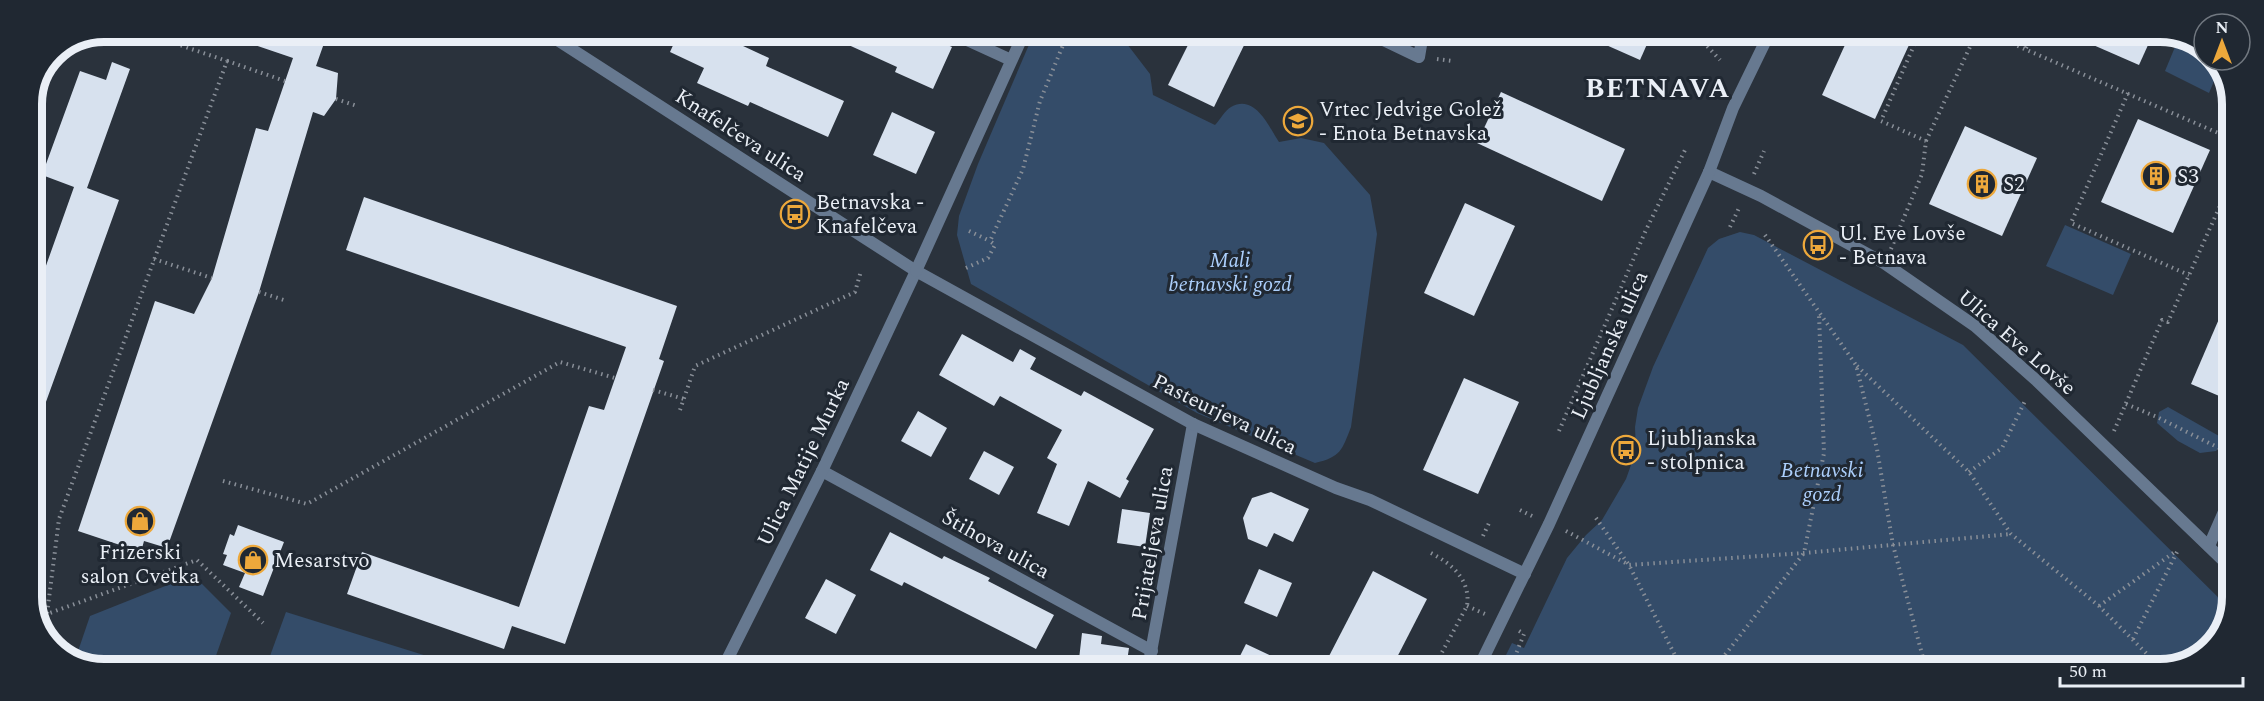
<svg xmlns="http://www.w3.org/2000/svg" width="2264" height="701" font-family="Spectral,serif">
	<rect width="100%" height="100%" fill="#2a323c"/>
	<!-- green -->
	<g fill="#344c69">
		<path d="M1034,33H1111L1127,44L1150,74L1153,95L1215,125C1220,120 1225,110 1231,107C1255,93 1269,127 1279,142L1301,138L1324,143L1370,195L1377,234L1351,427C1342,450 1341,457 1315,463L1197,413L971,284L957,235L959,216L978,164Z"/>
		<path d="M2180,35L2204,51V60H2218L2220,67L2209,93L2165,71Z"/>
		<path d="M2065,225L2131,254L2113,295L2046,266Z"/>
		<path d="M1740,232L1754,235L1963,345L2230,609V616L2204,655L2161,669H1499L1512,643L1524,648L1567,558L1586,535L1602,520L1626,479L1636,451L1635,427L1638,408L1653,367L1708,248L1719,239Z"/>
		<path d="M2168,407L2219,436L2222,444L2216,451L2200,453L2178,441L2157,423L2159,412Z"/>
		<path d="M193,575L231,613L212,667H85L75,660L90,616Z"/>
		<path d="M286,612L462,667H266Z"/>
	</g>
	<!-- building -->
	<g fill="#d7e1ee">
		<path d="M225,32H328L316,66L338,73L336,99L324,116L313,112L259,292L167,548L144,541L141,552L78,531L155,301L194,314L212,278L256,128L268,131L293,58L225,35Z"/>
		<path d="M679,32H713L769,58L766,66L844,101L828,137L750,102L748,106L697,83L704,68L670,52Z"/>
		<path d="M820,32L920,33L952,47L933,89L895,72L897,67Z"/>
		<path d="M1194,33H1250L1214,107L1168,85Z"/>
		<path d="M1579,33H1652L1640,60Z"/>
		<path d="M1850,34H1914L1875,119L1822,95Z"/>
		<path d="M2068,34H2153L2139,65Z"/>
		<path d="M112,62L130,69L87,188L119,200L34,435L32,434V305L74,187L42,175L80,71L106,80Z"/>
		<path d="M1501,92L1625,149L1602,201L1477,143Z"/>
		<path d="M892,112L935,132L916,174L873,155Z"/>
		<path d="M2138,119L2210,150L2173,233L2101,202Z"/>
		<path d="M1965,126L2037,158L2002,236L1929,204Z"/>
		<path d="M364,197L677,306L659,359L664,361L565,644L512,626L504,649L347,594L362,552L519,607L589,406L604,410L626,347L346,250Z"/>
		<path d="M1465,203L1515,226L1474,316L1424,293Z"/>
		<path d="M2231,291V401L2191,384Z"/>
		<path d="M962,334L1013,362L1020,349L1036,358L1030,369L1081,396L1084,391L1154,429L1126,479L1129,481L1120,498L1088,481L1069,526L1037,513L1057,464L1047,458L1062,430L1000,396L994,406L939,375Z"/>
		<path d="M1464,378L1519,402L1478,494L1423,470Z"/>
		<path d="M918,411L947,428L931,457L901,441Z"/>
		<path d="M984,451L1014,467L999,495L969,479Z"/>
		<path d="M1271,492L1309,509L1293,542L1274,533L1267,547L1248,539L1243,518L1252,498Z"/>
		<path d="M1122,509L1150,513L1145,547L1117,543Z"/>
		<path d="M238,525L284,542L263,596L239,587L245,573L223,565L227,555L223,554L230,534L234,536Z"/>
		<path d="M890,532L942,559L944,556L990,578L988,581L1054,615L1036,649L904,582L902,586L870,570Z"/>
		<path d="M1259,569L1292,583L1277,617L1244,603Z"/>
		<path d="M1373,571L1427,599L1391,669L1342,668L1327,660Z"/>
		<path d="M826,579L856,595L836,634L805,618Z"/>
		<path d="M1082,633L1102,636L1101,644L1129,648L1126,668H1078Z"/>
		<path d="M1246,644L1297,668H1234Z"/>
	</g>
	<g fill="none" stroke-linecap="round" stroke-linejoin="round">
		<!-- path -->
		<g stroke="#898f98" stroke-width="4" stroke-dasharray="1.5 4.5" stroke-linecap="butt">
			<path d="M141,32L227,61L59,519L47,614L197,560L263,623"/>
			<path d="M1695,33L1720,60"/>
			<path d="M1990,34L2232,139"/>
			<path d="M2026,48L2033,34"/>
			<path d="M1437,59L1452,61"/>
			<path d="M227,61L285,81"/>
			<path d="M2128,93L2071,223L2189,275"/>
			<path d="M336,99L357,106"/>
			<path d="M1926,141L1976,34"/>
			<path d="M1754,174L1764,151"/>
			<path d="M1730,227L1740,206"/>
			<path d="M969,231L990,241"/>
			<path d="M1765,235L1856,365L1877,449L1893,545L1926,669"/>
			<path d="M1891,249L1922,174L1926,141L1881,121L1919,34"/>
			<path d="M154,259L212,278"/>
			<path d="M966,268L988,258L995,245L990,241L1023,169L1040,101L1068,33"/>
			<path d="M259,292L287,301"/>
			<path d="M1857,366L1969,472L2011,534L2099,606L2162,669"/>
			<path d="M653,390L684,399"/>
			<path d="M2126,404L2157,417L2231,454"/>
			<path d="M680,410L695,366L855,292L861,271"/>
			<path d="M1559,431L1646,230L1686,148"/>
			<path d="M2114,431L2162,320L2168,322L2232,179"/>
			<path d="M1969,472L2002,448L2025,401"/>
			<path d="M223,481L307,504L560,362L615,378"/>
			<path d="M1520,510L1534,517"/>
			<path d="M1596,518L1629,565L1682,669"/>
			<path d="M1566,531L1629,565L1804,553L2011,534"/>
			<path d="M1483,536L1489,523"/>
			<path d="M1431,553C1452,564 1471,580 1467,606L1433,669"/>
			<path d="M1467,606L1485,614"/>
			<path d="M2099,606L2176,551"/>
			<path d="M2133,639L2178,550"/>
			<path d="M1510,669L1524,634L1516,629"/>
			<path d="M1714,669L1804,553L1824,453L1819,314"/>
		</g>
		<!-- minor -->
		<g stroke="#677990" stroke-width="12">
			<path d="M952,33L1011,60"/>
			<path d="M1369,33L1419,57L1423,33"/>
			<path d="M822,471L1152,651"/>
			<path d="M2209,546L2230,498"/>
			<path d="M723,668L822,471L916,271"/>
			<path d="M1148,668L1193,424"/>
		</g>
		<!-- tertiary -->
		<g stroke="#677990" stroke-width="12">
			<path d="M545,32L916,271L1193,424L1336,488L1370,500L1525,574"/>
			<path d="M1709,172L1761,196L1884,263L1975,326L2036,380L2230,567"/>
			<path d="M916,271L1024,33"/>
			<path d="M1478,669L1549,524L1709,172L1733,108L1769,34"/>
		</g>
	</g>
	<!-- icons -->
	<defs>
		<g id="school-ring" transform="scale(1.5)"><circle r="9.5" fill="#202832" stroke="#eda83b" stroke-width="1.5"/><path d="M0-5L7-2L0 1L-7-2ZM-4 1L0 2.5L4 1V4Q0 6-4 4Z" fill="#eda83b"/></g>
		<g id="building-ring" transform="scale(1.5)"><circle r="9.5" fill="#202832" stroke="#eda83b" stroke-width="1.5"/><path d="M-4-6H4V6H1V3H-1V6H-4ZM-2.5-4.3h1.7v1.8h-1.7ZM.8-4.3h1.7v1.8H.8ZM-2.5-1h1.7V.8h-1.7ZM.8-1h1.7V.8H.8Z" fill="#eda83b"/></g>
		<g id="bus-ring" transform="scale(1.5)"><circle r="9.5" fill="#202832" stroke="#eda83b" stroke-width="1.5"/><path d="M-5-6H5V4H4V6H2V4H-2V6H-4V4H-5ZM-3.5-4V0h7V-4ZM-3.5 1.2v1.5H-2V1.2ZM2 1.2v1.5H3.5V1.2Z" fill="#eda83b"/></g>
		<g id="shop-ring" transform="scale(1.5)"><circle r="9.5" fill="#202832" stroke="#eda83b" stroke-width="1.5"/><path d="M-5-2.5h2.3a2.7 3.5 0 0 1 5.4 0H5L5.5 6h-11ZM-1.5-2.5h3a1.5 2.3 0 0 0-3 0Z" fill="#eda83b"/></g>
	</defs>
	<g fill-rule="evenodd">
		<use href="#school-ring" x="1298" y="121"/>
		<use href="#building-ring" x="2156" y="176"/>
		<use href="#building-ring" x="1982" y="184"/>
		<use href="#bus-ring" x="795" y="214"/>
		<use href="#bus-ring" x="1818" y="245"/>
		<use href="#bus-ring" x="1626" y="450"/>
		<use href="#shop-ring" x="140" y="521"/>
		<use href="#shop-ring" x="253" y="560"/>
	</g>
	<g text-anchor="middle" stroke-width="6" stroke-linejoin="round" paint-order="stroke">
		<!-- poi labels -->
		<g font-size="21" fill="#eaeff6" stroke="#202832" text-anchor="start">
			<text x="1319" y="116">Vrtec Jedvige Golež<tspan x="1319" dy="24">- Enota Betnavska</tspan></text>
			<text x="2177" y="183">S3</text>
			<text x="2003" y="191">S2</text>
			<text x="816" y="209">Betnavska -<tspan x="816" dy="24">Knafelčeva</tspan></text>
			<text x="1839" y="240">Ul. Eve Lovše<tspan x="1839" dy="24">- Betnava</tspan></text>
			<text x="1647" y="445">Ljubljanska<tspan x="1647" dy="24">- stolpnica</tspan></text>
			<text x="140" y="559" text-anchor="middle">Frizerski<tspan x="140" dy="24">salon Cvetka</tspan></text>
			<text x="274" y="567">Mesarstvo</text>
		</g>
		<!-- street labels -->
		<g font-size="21" fill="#eaeff6" stroke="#202832">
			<text transform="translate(741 135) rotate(33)" y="7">Knafelčeva ulica</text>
			<text transform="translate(2017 342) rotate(41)" y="7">Ulica Eve Lovše</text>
			<text transform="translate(1609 345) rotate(-66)" y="7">Ljubljanska ulica</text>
			<text transform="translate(1225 414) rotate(26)" y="7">Pasteurjeva ulica</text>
			<text transform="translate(803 462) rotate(-64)" y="7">Ulica Matije Murka</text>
			<text transform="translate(1152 543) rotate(-80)" y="7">Prijateljeva ulica</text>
			<text transform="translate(996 544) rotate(29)" y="7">Štihova ulica</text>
		</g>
		<!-- park labels -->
		<g font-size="21" font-style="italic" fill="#accffc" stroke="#202832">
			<text x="1230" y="267">Mali<tspan x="1230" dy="24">betnavski gozd</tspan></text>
			<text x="1822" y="477">Betnavski<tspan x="1822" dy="24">gozd</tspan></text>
		</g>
		<!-- district labels -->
		<g font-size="27" font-weight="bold" letter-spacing="1.5" fill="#eaeff6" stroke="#202832">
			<text x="1658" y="97">BETNAVA</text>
		</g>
	</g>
	<!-- crop -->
	<path d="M0 0H2264V701H0ZM104 42H2160A62 62 0 0 1 2222 104V597A62 62 0 0 1 2160 659H104A62 62 0 0 1 42 597V104A62 62 0 0 1 104 42Z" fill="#202832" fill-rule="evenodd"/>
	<path fill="none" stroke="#eaeff6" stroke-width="8" d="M104 42H2160A62 62 0 0 1 2222 104V597A62 62 0 0 1 2160 659H104A62 62 0 0 1 42 597V104A62 62 0 0 1 104 42Z"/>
	<!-- north arrow -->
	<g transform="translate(2222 42)"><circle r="28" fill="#202832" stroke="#717880" stroke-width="1.5"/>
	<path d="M0-4.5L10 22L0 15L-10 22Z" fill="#eda83b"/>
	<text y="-9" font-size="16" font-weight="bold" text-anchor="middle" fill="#eaeff6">N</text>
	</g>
	<!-- scale -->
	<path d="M2060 677v9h183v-9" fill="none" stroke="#eaeff6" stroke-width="3"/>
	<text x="2069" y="677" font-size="18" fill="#eaeff6" stroke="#202832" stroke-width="4.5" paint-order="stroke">50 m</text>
</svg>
